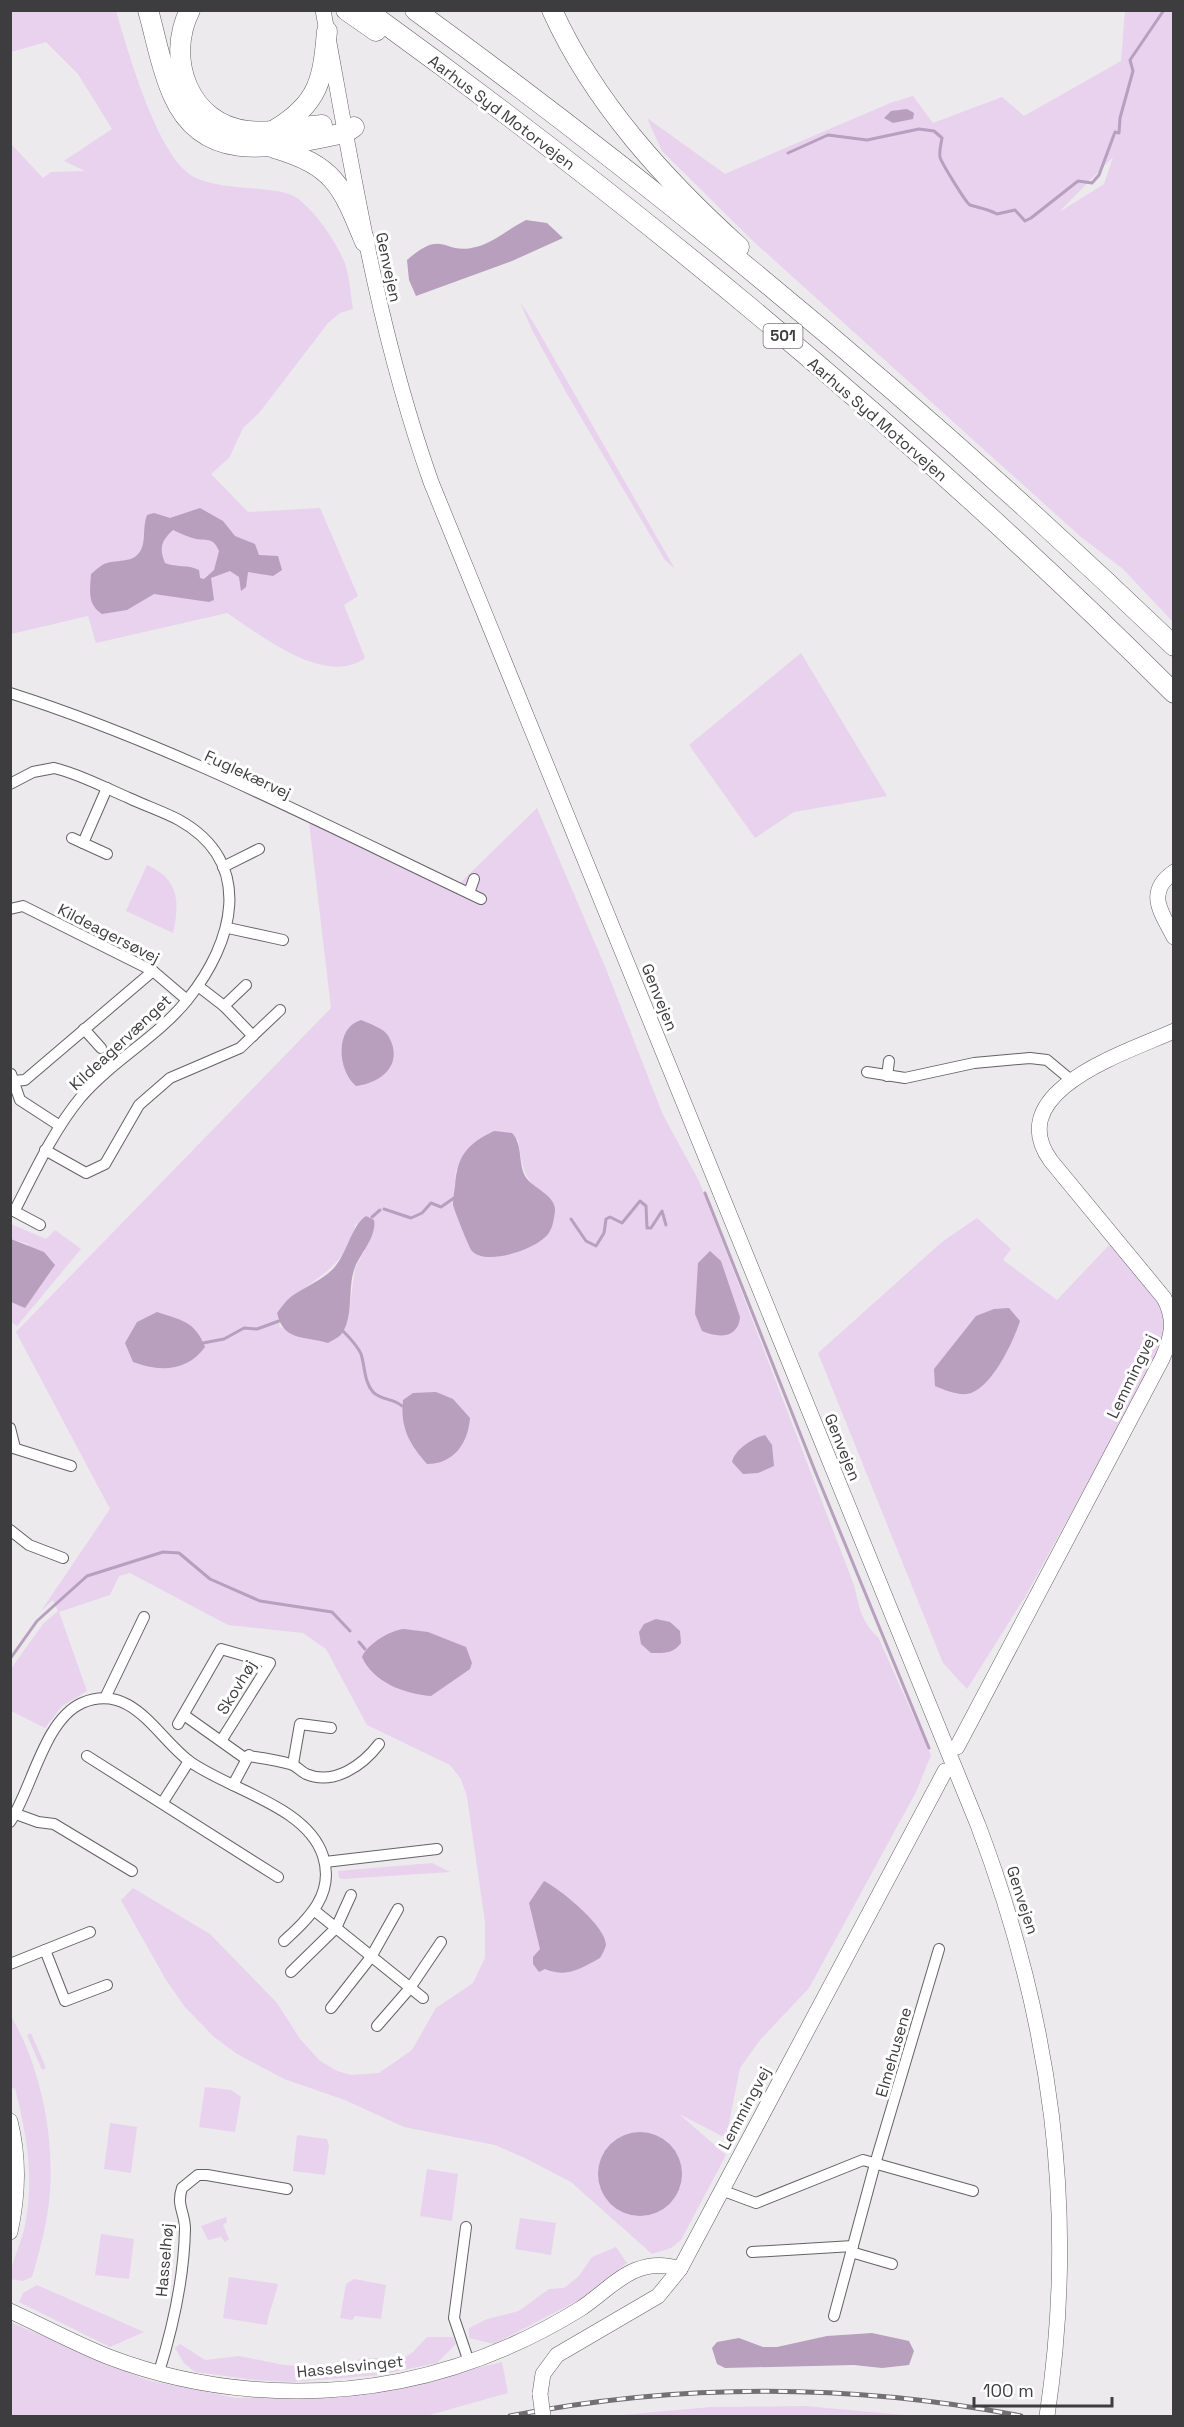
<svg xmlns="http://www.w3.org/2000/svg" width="1184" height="2427" font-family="'Space Grotesk',sans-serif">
	<rect width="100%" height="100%" fill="#eceaed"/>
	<!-- green -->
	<g fill="#e8d2ee" fill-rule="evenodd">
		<path d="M11,11H116C128,51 157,157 194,177C218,190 265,186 289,194C309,201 338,243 345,264C350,277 350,294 353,309L340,313L328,323L259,413L243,428L229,458L211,474L248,512L320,508L358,596L344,605L365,658C325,687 262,636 227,613L96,643L88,616L11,634L10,143L43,178L51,172L85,171L64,161L112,129L78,74L46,42L11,52Z"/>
		<path d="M1125,11H1173V622L1123,569L1081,537L753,241L662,151L647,118L725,174L890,103L913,96L933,123L1002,97L1024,116L1121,61ZM1113,157L1104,184L1061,211V210Z"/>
		<path d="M520,302L536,327L675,569L665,560L566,392L532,330Z"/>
		<path d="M801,653L887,796L794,812L755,838L689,745Z"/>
		<path d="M537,808L606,969L663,1115L699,1181L854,1585C859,1606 861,1622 878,1637L931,1755L916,1792L809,1988L760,2040L740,2068L726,2138L679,2114L726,2155L681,2240L671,2248L652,2254L571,2182L525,2158L495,2145L404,2127L345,2100L284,2079L237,2054L214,2037L185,2007L166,1980L121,1900L133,1888L210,1934L277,2003L300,2039L320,2061L337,2071L351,2075L379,2073L412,2050L436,2008L473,1983L485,1958V1922L467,1797L461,1779L450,1765L367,1725L326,1649L303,1633L228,1625L130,1573L119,1576L110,1595L59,1612L87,1691L62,1706L45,1728L11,1711L10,1670L43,1624L58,1611L53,1600L41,1611L110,1509L16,1332L331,1008L309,822L453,890ZM518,1139C523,1169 523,1181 550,1198L462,1224L453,1206L456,1170ZM356,1222L365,1250L355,1268L348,1320L342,1334L328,1343L280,1327L277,1313C306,1278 346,1274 356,1222Z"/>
		<path d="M147,865C179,879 180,902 173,933L126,911Z"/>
		<path d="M977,1218L1011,1249L1003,1260L1057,1300L1112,1242L1164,1306L1165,1341L1025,1597L967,1689L943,1663L818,1353L942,1242Z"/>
		<path d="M11,1224L46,1239L55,1230L81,1249L17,1326L11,1322L10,1302L26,1307L28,1244L11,1239Z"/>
		<path d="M432,1863L450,1872L343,1879L339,1878L338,1871Z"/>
		<path d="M11,2016C40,2066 54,2133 50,2192C48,2220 40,2250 32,2277L23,2281L10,2279C11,2262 20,2246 24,2230C35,2181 27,2136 15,2088L11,2089Z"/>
		<path d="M31,2033L46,2068L42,2070L27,2035Z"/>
		<path d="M205,2087L231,2090L241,2097L235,2132L199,2127Z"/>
		<path d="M110,2123L137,2127L131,2173L104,2169Z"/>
		<path d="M297,2135L327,2139L329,2146L325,2175L293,2171Z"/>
		<path d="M427,2169L458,2174L452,2221L420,2216Z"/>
		<path d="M226,2217L227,2222L223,2225L229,2239L225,2242L221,2237L208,2240L201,2226Z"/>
		<path d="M520,2218L556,2223L551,2255L515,2249Z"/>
		<path d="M101,2234L134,2239L129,2279L95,2275Z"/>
		<path d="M616,2247L627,2263L579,2300L494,2344L469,2338V2328L487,2319L519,2311L549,2289L564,2288L579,2276L592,2257Z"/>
		<path d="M229,2277L278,2284C275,2299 269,2310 267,2325L223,2318Z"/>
		<path d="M354,2279L386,2285L381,2319L355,2316L352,2320L340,2318L346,2284Z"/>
		<path d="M37,2285L144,2332L110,2347L19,2302L23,2293Z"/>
		<path d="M10,2322L147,2380L236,2398L370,2394L502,2362L508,2393L426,2416H11Z"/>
		<path d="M427,2337H453L456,2344L437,2363L379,2375L294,2382L255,2380L195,2372L184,2363L175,2348L180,2344L205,2360L239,2356L284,2365L328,2367H341L362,2358H404L413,2352Z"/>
		<path d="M805,2406L915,2416H611L711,2407Z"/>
	</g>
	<!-- water -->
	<g fill="#b79fbd" fill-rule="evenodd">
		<path d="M907,109L914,113L913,119L893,123L884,118L891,111Z"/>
		<path d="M526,220L547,223L563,238L512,261L416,296L409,280L407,260C445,227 442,256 476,247C494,242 510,228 526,220Z"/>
		<path d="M200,508L223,521L235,536L255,544L259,555L278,556L282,570L273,576L248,572L246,587L241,591L239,577L230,571L211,578L214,600L209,602L154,594L127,610L102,614C87,604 90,591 91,574C96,570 102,564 107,563C122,559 138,564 143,544C145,534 143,527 147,515L154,513L170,518ZM173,530C180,533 188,537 196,539C208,541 213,537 219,551L214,570L204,579L200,578L199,570C187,564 177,568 165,563C159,548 161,541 173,530Z"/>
		<path d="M361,1020C370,1024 384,1028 389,1037C404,1065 381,1083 356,1086C338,1071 334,1028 361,1020Z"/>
		<path d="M494,1131L512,1133C523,1145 518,1162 525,1176C532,1188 554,1194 555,1209C555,1214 553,1226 550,1231C542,1248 486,1267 472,1251C469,1248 454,1209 453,1205C453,1199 454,1192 455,1186C457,1156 467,1144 494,1131Z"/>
		<path d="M366,1216L374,1220C377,1236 361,1253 355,1267C347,1288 354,1313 343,1332C340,1337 333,1340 328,1343C304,1336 283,1341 277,1313C281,1308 286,1300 292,1296C305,1287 320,1281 332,1270C348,1254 350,1227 366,1216Z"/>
		<path d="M11,1239L44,1252L55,1265L25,1308L11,1302Z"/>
		<path d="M710,1251L721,1261L740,1317C738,1339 718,1338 702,1331L695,1314L698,1263Z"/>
		<path d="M1009,1308L1020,1321C1013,1342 991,1390 967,1394C956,1395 945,1390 935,1386L934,1369L976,1316L994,1309Z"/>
		<path d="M157,1312C181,1320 195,1321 205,1347C187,1372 159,1372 133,1362L125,1343L137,1322Z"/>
		<path d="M436,1392L453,1399L470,1418C468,1443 454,1464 427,1464C409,1444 400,1427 403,1400L413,1393Z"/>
		<path d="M765,1435L772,1445L774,1466L758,1473L743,1474L732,1462C735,1449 753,1438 765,1435Z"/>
		<path d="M656,1619L670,1622L680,1631L681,1643C673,1654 664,1653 651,1653L641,1644L639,1632L644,1624Z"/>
		<path d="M404,1629L428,1632L466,1647L472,1663L470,1669L431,1696C404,1694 373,1682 362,1657C367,1644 391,1630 404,1629Z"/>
		<path d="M544,1881C560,1889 606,1926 606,1945C605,1949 602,1955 600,1958C580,1969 567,1978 545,1969L539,1972L533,1964V1957L540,1949L529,1903Z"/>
		<circle cx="640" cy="2174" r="42"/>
		<path d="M872,2333L909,2341L914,2351L909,2365L882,2368L854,2365L725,2368L717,2364L712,2348L717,2342L739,2338L763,2347H777L827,2336Z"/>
	</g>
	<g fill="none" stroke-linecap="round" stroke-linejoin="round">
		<!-- stream -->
		<g stroke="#b79fbd" stroke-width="3">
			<path d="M788,153L828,135L867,140L919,129L934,131L942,138C941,144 939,151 940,157C941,162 966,203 970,205C980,208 988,209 997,214L1015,210L1025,221L1031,218L1078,181L1092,183L1099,175L1115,132L1119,133L1120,118L1133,71L1130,60L1164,10"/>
			<path d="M705,1193L815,1471L929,1748"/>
			<path d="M384,1209L411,1218L422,1213L431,1203L441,1207L454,1198"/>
			<path d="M372,1217L380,1210"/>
			<path d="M571,1219L586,1241L596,1246L604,1233L606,1219L610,1217L622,1223L640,1201L646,1206L647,1228H651L662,1211L666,1225"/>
			<path d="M343,1331C350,1338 357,1345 361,1354C365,1366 364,1382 373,1392C380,1400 393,1398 402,1406"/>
			<path d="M203,1343L224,1339L244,1328L257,1329L279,1321"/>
			<path d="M359,1642L365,1649"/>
			<path d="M10,1659L37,1621L87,1576L163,1552L179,1553L210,1579L260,1601L332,1612L350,1631"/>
		</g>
		<!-- street casing -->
		<g stroke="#646265" stroke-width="12">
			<g id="street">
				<path d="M10,693C173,745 327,826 481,899"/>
				<path d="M10,784L33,772L54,768C80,774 105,788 129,798C146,806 164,812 179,820C256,863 233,943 188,999C158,1037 113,1060 81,1097C53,1131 35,1171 15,1210"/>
				<path d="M72,838L107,854"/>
				<path d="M83,843L107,788"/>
				<path d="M223,867L259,849"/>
				<path d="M469,893L474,879"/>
				<path d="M10,909L23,906L153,971L187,1000"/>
				<path d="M228,928L283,940"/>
				<path d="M198,986L224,1006L253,1036"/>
				<path d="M224,1006L246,985"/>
				<path d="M84,1029L101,1048"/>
				<path d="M867,1072L905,1078L974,1063L1030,1058L1047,1060L1071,1080"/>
				<path d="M11,1074L20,1100L60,1126"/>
				<path d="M887,1076L889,1061"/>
				<path d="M13,1081L25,1080L153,971"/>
				<path d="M45,1150L86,1173L105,1164L139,1105L170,1078L240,1048L280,1010"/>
				<path d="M10,1209L40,1225"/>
				<path d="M10,1428L15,1448"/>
				<path d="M10,1447L71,1466"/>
				<path d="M10,1530L29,1545L63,1558"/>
				<path d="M105,1698L144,1617"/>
				<path d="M184,1715L246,1759"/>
				<path d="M178,1724L221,1649L270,1663L221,1741"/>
				<path d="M87,1756L278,1877"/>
				<path d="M248,1756C262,1758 277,1760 290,1764C296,1765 300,1771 306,1774C334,1786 363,1765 379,1744"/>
				<path d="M293,1764L300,1724L331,1728"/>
				<path d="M233,1785L249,1755"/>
				<path d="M163,1802L189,1761"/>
				<path d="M16,1814L38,1822L54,1824L132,1871"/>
				<path d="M10,1822C32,1789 44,1720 82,1703C132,1682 156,1736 189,1761C229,1790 307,1806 323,1856C335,1894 309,1918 284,1941"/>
				<path d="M325,1862L437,1849"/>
				<path d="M315,1911L423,1998"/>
				<path d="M45,1950L65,2001L107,1985"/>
				<path d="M10,1964L90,1932"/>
				<path d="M291,1972L336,1928L351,1895"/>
				<path d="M331,2008L371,1957L398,1909"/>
				<path d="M377,2026L410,1988L441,1942"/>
				<path d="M721,2190L756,2203L863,2160L973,2191"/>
				<path d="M466,2227L454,2318L469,2362"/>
				<path d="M752,2252L853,2246"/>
				<path d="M851,2252L892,2264"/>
				<path d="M834,2316L875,2164L939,1949"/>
				<path d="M159,2372C173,2327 184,2276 185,2229C185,2212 176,2206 182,2188L198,2175H207L287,2189"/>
			</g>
		</g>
		<!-- secondary casing -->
		<g stroke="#646265" stroke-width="16">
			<g id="secondary">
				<path d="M323,10C353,172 376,326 431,482L978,1825C1051,2018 1078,2211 1047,2416"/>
				<path d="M1174,872C1145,892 1161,912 1174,937"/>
				<path d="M957,1747L1162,1359C1172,1337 1176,1320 1164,1298L1051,1161C1000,1091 1128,1052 1174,1031"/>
				<path d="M10,2121C19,2157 18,2196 10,2232"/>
				<path d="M10,2311C43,2326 76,2344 109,2357C201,2392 304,2400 400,2381C464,2368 525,2343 580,2309C599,2297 616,2278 636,2270C651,2264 665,2264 680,2269"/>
				<path d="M540,2394L543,2374L557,2355L658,2296L680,2269L945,1771"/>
			</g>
		</g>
		<!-- highway casing -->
		<g stroke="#646265" stroke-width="21">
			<g id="highway">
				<path d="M148,10C156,38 161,69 173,95C206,170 283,145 345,133L354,127"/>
				<path d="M190,10C165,59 189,125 248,131C271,134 298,127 322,125"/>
				<path d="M346,10L376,31"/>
				<path d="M366,10C652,217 924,444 1174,693"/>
				<path d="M415,10C681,204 936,418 1174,646"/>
				<path d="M552,10C594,103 665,180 739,247"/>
				<path d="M276,129C319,103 323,79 327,31"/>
				<path d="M274,148C335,166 342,186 365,242"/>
			</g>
		</g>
		<!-- street -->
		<use href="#street" stroke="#fff" stroke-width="10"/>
		<!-- secondary -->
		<use href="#secondary" stroke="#fff" stroke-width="15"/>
		<!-- highway -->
		<use href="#highway" stroke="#fff" stroke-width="20"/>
		<!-- rail casing -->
		<g stroke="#727073" stroke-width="5">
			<path id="rail" d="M510,2416C678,2383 853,2383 1021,2416"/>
		</g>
		<!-- rail -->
		<use href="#rail" stroke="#fff" stroke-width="3" stroke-dasharray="9" stroke-linecap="butt"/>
		<!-- secondary-bridge casing -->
		<g stroke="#646265" stroke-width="16" stroke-linecap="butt">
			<path id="secondary-bridge" d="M540,2394L543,2416"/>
		</g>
		<!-- secondary-bridge -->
		<use href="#secondary-bridge" stroke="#fff" stroke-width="15"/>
	</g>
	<g text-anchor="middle" stroke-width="6" stroke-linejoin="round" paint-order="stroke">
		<!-- shield labels -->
		<rect fill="#fff" stroke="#777678" stroke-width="1.5" x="763.5" y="324" width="39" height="24" rx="4.5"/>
		<g font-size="15" font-weight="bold" fill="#3d3c3e">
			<text x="783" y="341">501</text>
		</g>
		<!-- street labels -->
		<g font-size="16" fill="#3d3c3e" stroke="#fff">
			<text transform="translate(502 112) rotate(37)" y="6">Aarhus Syd Motorvejen</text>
			<text transform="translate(389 267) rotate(78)" y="6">Genvejen</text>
			<text transform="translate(878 419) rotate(41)" y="6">Aarhus Syd Motorvejen</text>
			<text transform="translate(248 774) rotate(25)" y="6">Fuglekærvej</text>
			<text transform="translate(109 933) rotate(27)" y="6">Kildeagersøvej</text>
			<text transform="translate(660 997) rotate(68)" y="6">Genvejen</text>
			<text transform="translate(120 1042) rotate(-43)" y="6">Kildeagervænget</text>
			<text transform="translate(1131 1376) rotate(-64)" y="6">Lemmingvej</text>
			<text transform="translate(843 1447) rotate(68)" y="6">Genvejen</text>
			<text transform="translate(236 1687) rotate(-59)" y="6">Skovhøj</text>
			<text transform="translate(1023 1900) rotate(72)" y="6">Genvejen</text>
			<text transform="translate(893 2052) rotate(-74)" y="6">Elmehusene</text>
			<text transform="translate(744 2108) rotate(-62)" y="6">Lemmingvej</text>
			<text transform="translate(164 2260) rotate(-85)" y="6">Hasselhøj</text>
			<text transform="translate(350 2366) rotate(-6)" y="6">Hasselsvinget</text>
		</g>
	</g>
	<!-- border -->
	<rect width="1184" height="2427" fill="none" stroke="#3d3c3e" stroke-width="24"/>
	<!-- scale -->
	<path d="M974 2397v9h138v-9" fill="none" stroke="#3d3c3e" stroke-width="3"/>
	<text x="983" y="2397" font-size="18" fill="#3d3c3e" stroke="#ffffff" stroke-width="4.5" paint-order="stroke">100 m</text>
</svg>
